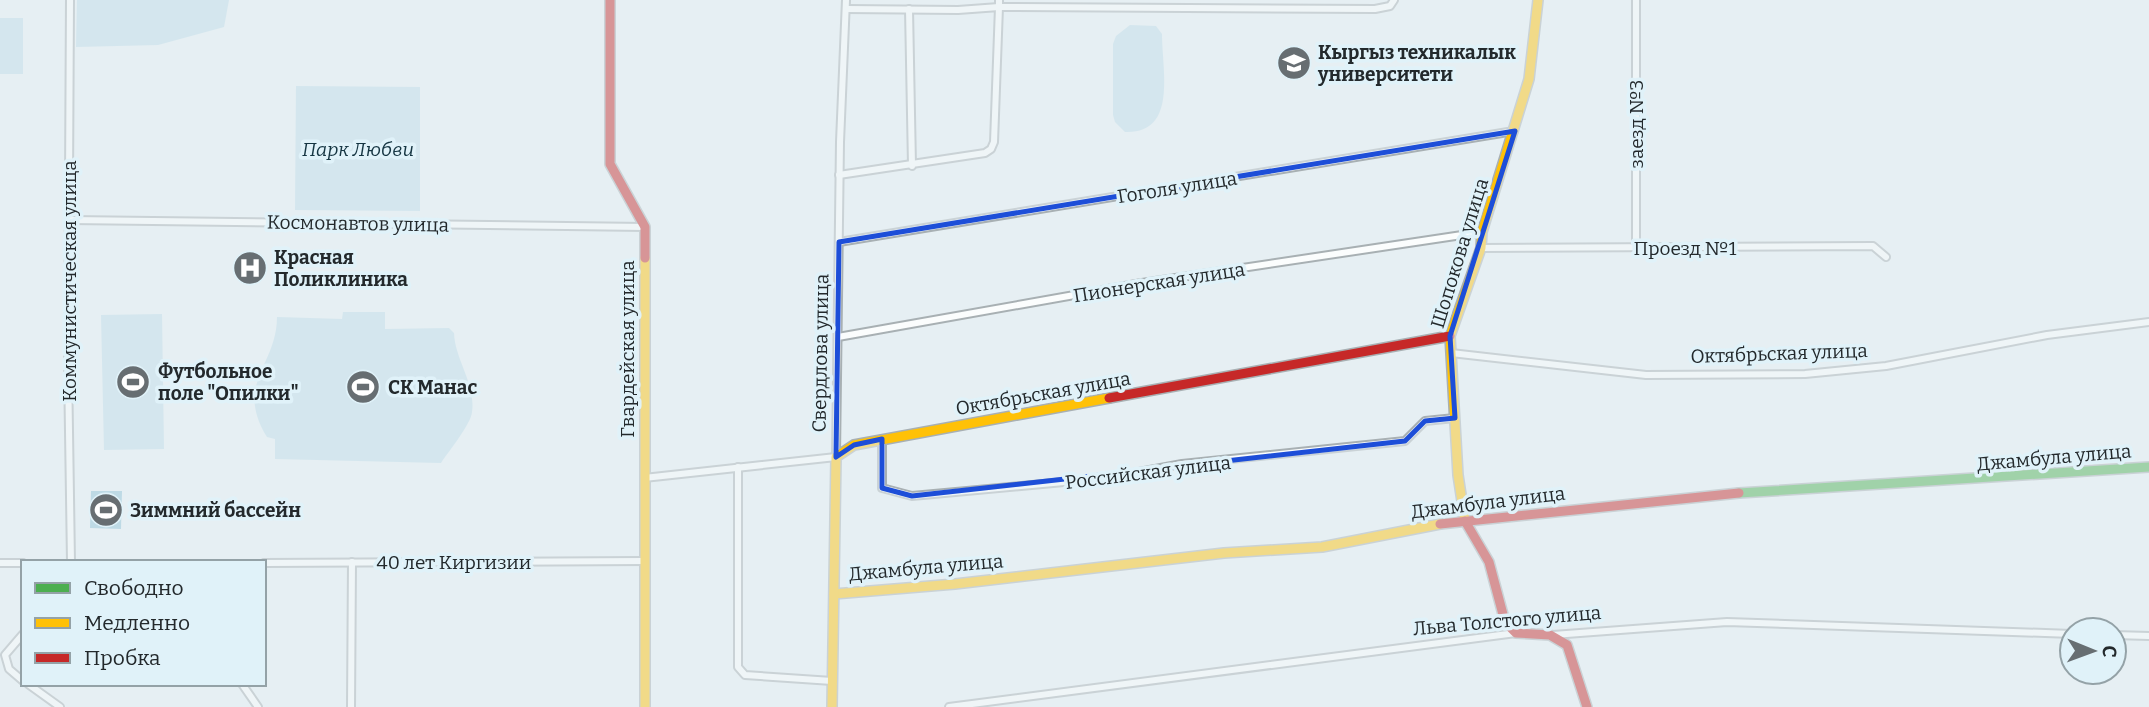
<svg xmlns="http://www.w3.org/2000/svg" width="2149" height="707" font-family="Bitter,serif">
	<rect width="100%" height="100%" fill="#e6eff3"/>
	<!-- green -->
	<g fill="#bfdce9">
		<path d="M77,0H229L224,27L158,45L76,47Z"/>
		<rect x="0" y="18" width="23" height="56"/>
		<path d="M1130,25L1156,26L1162,34C1162,71 1178,134 1125,132L1115,122L1113,115V44L1116,36Z"/>
		<path d="M296,86L420,87V211L295,210Z"/>
		<path d="M343,312H385V329L449,328L454,333C455,360 476,384 472,412C471,424 449,451 441,463L275,459V439L267,437C234,383 277,366 277,317L342,319Z"/>
		<path d="M162,314L164,449L104,450L101,315Z"/>
	</g>
	<!-- water -->
	<path fill="#8ec1d6" d="M91,491H122L121,529L90,528Z"/>
	<g fill="none" stroke-linecap="round" stroke-linejoin="round">
		<!-- street casing -->
		<g stroke="#a8b0b3" stroke-width="10">
			<g id="street">
				<path d="M70,0L68,366L71,562"/>
				<path d="M999,0V7L1375,9L1390,6L1394,0"/>
				<path d="M909,9L912,166"/>
				<path d="M839,175L985,153L991,149L994,142L999,7L958,10L846,9"/>
				<path d="M70,220L645,227"/>
				<path d="M839,242L1514,131"/>
				<path d="M1481,248L1873,246L1886,257"/>
				<path d="M1636,248V0"/>
				<path d="M838,337L1142,283L1482,232"/>
				<path d="M1451,353L1646,375L1805,374L1886,366L2047,335L2149,322"/>
				<path d="M882,439V488L912,496L1107,478L1182,464L1405,441L1425,421L1455,418"/>
				<path d="M738,467V667L745,675L832,681"/>
				<path d="M644,478L836,457L840,142L846,0"/>
				<path d="M0,563H23"/>
				<path d="M264,563L645,561"/>
				<path d="M23,634L5,655L9,669L23,681"/>
				<path d="M1553,635L1727,622L2072,634"/>
				<path d="M2114,635L2149,636"/>
				<path d="M28,684L60,707"/>
				<path d="M242,684L258,707"/>
				<path d="M351,707L352,562"/>
				<path d="M949,707L1516,633"/>
			</g>
		</g>
		<!-- fast casing -->
		<g stroke="#a8b0b3" stroke-width="12">
			<path id="fast" d="M1739,493L2149,467"/>
		</g>
		<!-- slow casing -->
		<g stroke="#a8b0b3" stroke-width="12">
			<g id="slow">
				<path d="M645,258V707"/>
				<path d="M1465,521L1458,475L1450,336L1481,248L1482,232L1529,79L1538,0"/>
				<path d="M834,594L955,584L1224,553L1322,547L1440,524"/>
				<path d="M832,707L836,457L854,445L1109,398"/>
			</g>
		</g>
		<!-- jam casing -->
		<g stroke="#a8b0b3" stroke-width="12">
			<g id="jam">
				<path d="M610,0V164L645,227V258"/>
				<path d="M1109,398L1450,336"/>
				<path d="M1465,521L1489,562L1505,622L1516,633L1550,635L1567,645L1587,707"/>
				<path d="M1440,524L1739,493"/>
			</g>
		</g>
		<!-- street -->
		<use href="#street" stroke="#fbfdfd" stroke-width="6"/>
		<!-- fast -->
		<use href="#fast" stroke="#4caf50" stroke-width="9"/>
		<!-- slow -->
		<use href="#slow" stroke="#ffc107" stroke-width="9"/>
		<!-- jam -->
		<use href="#jam" stroke="#c62828" stroke-width="9"/>
	</g>
	<!-- marked area -->
	<path d="M0 0H2149V707H0ZM1515,131L1450,336L1455,418L1425,421L1405,441L912,496L882,488V439L854,445L836,457L839,242Z" fill="#e6eff3" fill-opacity=".55" fill-rule="evenodd"/>
	<path fill="none" stroke="#1d4ed8" stroke-width="5" stroke-linejoin="round" d="M1515,131L1450,336L1455,418L1425,421L1405,441L912,496L882,488V439L854,445L836,457L839,242Z"/>
	<!-- icons -->
	<defs>
		<g id="university-disc" transform="scale(1.75)"><circle r="9.5" fill="#676e72" stroke="#e0f2f9"/><path d="M0-5L7-2L0 1L-7-2ZM-4 1L0 2.5L4 1V4Q0 6-4 4Z" fill="#fff"/></g>
		<g id="hospital-disc" transform="scale(1.75)"><circle r="9.5" fill="#676e72" stroke="#e0f2f9"/><path d="M-5-5h3v3.5h4V-5h3V5h-3V1.5h-4V5h-3Z" fill="#fff"/></g>
		<g id="stadium-disc" transform="scale(1.75)"><circle r="9.5" fill="#676e72" stroke="#e0f2f9"/><path d="M0-5a6.5 5 0 1 0 0 10a6.5 5 0 1 0 0-10ZM-3.5-1.8h7v3.6h-7Z" fill="#fff"/></g>
	</defs>
	<g fill-rule="evenodd">
		<use href="#university-disc" x="1294" y="63"/>
		<use href="#hospital-disc" x="250" y="268"/>
		<use href="#stadium-disc" x="133" y="382"/>
		<use href="#stadium-disc" x="363" y="387"/>
		<use href="#stadium-disc" x="106" y="510"/>
	</g>
	<g text-anchor="middle" stroke-width="7" stroke-linejoin="round" paint-order="stroke">
		<!-- poi labels -->
		<g font-size="19" font-weight="bold" fill="#23292c" stroke="#e0f2f9" text-anchor="start">
			<text x="1318" y="59">Кыргыз техникалык<tspan x="1318" dy="22">университети</tspan></text>
			<text x="274" y="264">Красная<tspan x="274" dy="22">Поликлиника</tspan></text>
			<text x="158" y="378">Футбольное<tspan x="158" dy="22">поле "Опилки"</tspan></text>
			<text x="388" y="394">СК Манас</text>
			<text x="130" y="517">Зиммний бассейн</text>
		</g>
		<!-- street labels -->
		<g font-size="19" fill="#23292c" stroke="#e0f2f9">
			<text transform="translate(1636 124) rotate(-90)" y="7">заезд №3</text>
			<text transform="translate(1177 187) rotate(-9)" y="7">Гоголя улица</text>
			<text transform="translate(358 223) rotate(1)" y="7">Космонавтов улица</text>
			<text x="1685" y="255">Проезд №1</text>
			<text transform="translate(1459 253) rotate(-73)" y="7">Шопокова улица</text>
			<text transform="translate(69 281) rotate(-90)" y="7">Коммунистическая улица</text>
			<text transform="translate(1159 282) rotate(-9)" y="7">Пионерская улица</text>
			<text transform="translate(627 349) rotate(-90)" y="7">Гвардейская улица</text>
			<text transform="translate(820 353) rotate(-89)" y="7">Свердлова улица</text>
			<text transform="translate(1779 353) rotate(-2)" y="7">Октябрьская улица</text>
			<text transform="translate(1043 393) rotate(-10)" y="7">Октябрьская улица</text>
			<text transform="translate(2054 457) rotate(-5)" y="7">Джамбула улица</text>
			<text transform="translate(1148 472) rotate(-7)" y="7">Российская улица</text>
			<text transform="translate(1488 502) rotate(-7)" y="7">Джамбула улица</text>
			<text x="454" y="569">40 лет Киргизии</text>
			<text transform="translate(926 567) rotate(-5)" y="7">Джамбула улица</text>
			<text transform="translate(1507 620) rotate(-5)" y="7">Льва Толстого улица</text>
		</g>
		<!-- park labels -->
		<g font-size="19" font-style="italic" fill="#153542" stroke="#e0f2f9">
			<text x="358" y="156">Парк Любви</text>
		</g>
	</g>
	<!-- legend -->
	<rect x="21" y="560" width="245" height="126" fill="#e0f2f9" stroke="#94a2a7" stroke-width="2"/>
	<rect x="35" y="583" width="35" height="10" fill="#4caf50" stroke="#94a2a7" stroke-width="2"/>
	<text x="84" y="595" font-size="21" fill="#23292c">Свободно</text>
	<rect x="35" y="618" width="35" height="10" fill="#ffc107" stroke="#94a2a7" stroke-width="2"/>
	<text x="84" y="630" font-size="21" fill="#23292c">Медленно</text>
	<rect x="35" y="653" width="35" height="10" fill="#c62828" stroke="#94a2a7" stroke-width="2"/>
	<text x="84" y="665" font-size="21" fill="#23292c">Пробка</text>
	<!-- north arrow -->
	<g transform="translate(2093 651) rotate(91)"><circle r="33" fill="#e0f2f9" stroke="#94a2a7" stroke-width="2"/>
	<path d="M0-5L12 26L0 18L-12 26Z" fill="#676e72"/>
	<text y="-10" font-size="19" font-weight="bold" text-anchor="middle" fill="#23292c">С</text>
	</g>
</svg>
